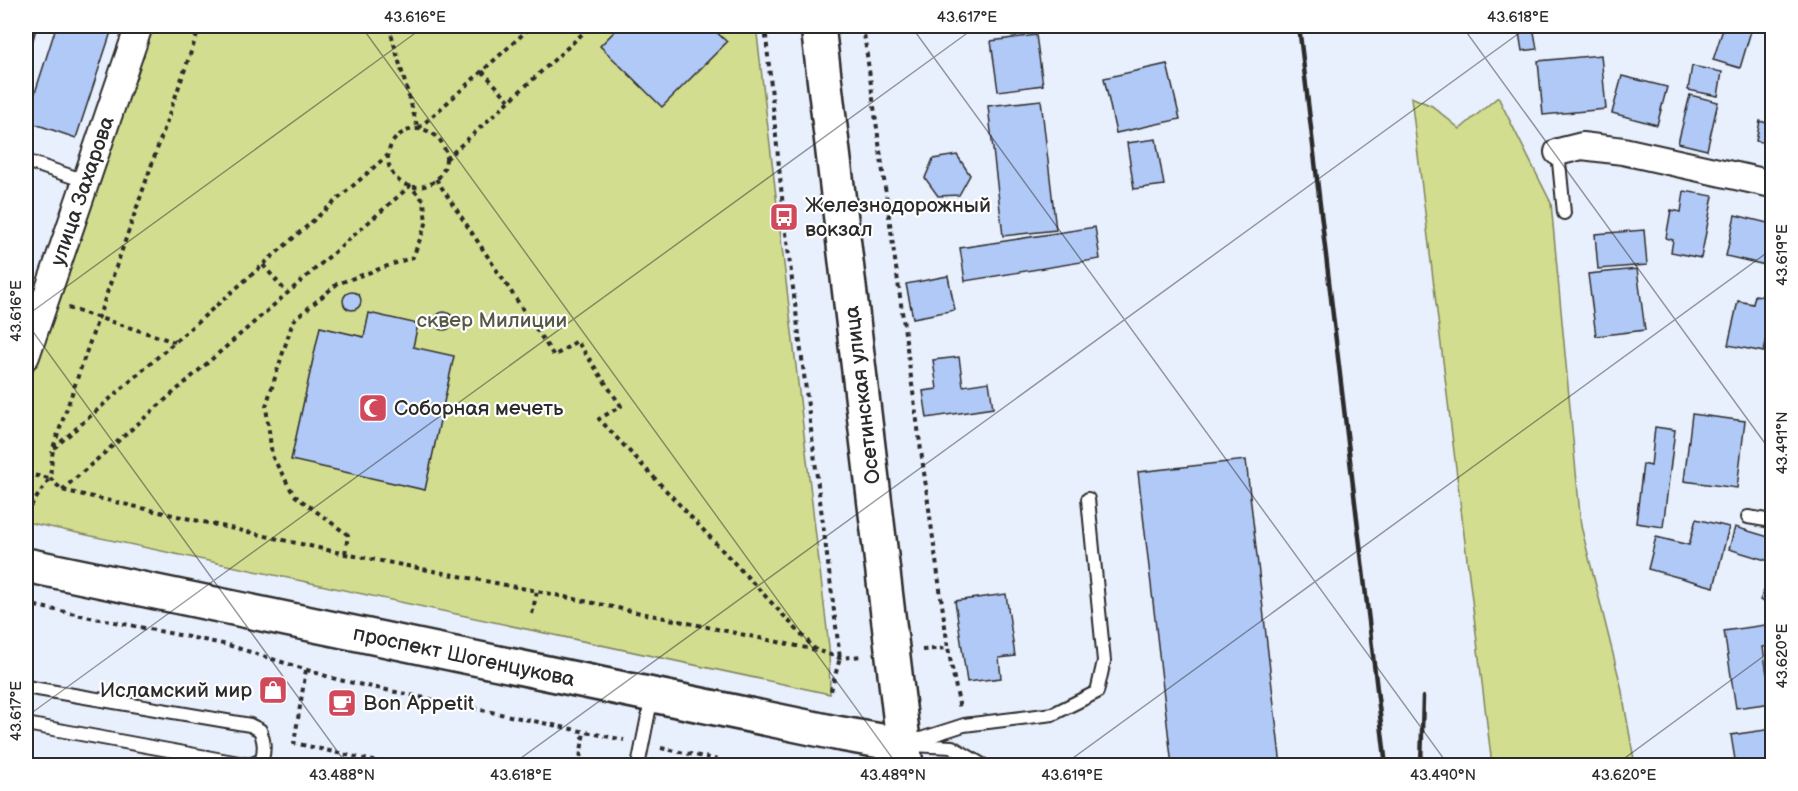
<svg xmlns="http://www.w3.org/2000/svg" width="1798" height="791" font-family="'Balsamiq Sans',sans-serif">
	<rect width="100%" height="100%" fill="#e8effd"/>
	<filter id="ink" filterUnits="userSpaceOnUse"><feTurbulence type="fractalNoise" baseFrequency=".0167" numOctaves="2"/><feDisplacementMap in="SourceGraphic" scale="12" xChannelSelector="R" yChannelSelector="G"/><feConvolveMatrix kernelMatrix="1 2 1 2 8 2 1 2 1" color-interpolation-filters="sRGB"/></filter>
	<g filter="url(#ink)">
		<!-- green -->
		<g fill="#d2dd90" stroke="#7e845e" stroke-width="1.5">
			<path d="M150,26H756L829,647L830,694L26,522V392Z"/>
			<path d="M1411,97L1432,106L1460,129L1498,97L1551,203L1581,526L1621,686L1635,765H1492Z"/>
		</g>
		<!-- building -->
		<g fill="#b1c9f7" stroke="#2b2b2b" stroke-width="1.5">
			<path d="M51,26H113L76,138L26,121L56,27Z"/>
			<path d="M620,26H710L727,42L662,107L600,46Z"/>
			<path d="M1518,26H1533L1537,49L1522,51Z"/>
			<path d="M1724,26H1731L1751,31L1740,68L1713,60Z"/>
			<path d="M1036,35L1043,85L998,91L991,41Z"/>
			<path d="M1601,55L1606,109L1543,115L1538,61Z"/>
			<path d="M1167,64L1180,119L1116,133L1104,78Z"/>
			<path d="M1692,66L1722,72L1718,96L1688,90Z"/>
			<path d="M1622,76L1667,87L1657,125L1612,113Z"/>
			<path d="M1690,95L1718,102L1707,150L1678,143Z"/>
			<path d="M1041,100L1056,230L1003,236L988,106Z"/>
			<path d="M1772,111V144L1756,141L1760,121L1770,124Z"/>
			<path d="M1156,139L1164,185L1134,189L1127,143Z"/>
			<path d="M957,155L970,175L959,195L938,196L925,178L933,159Z"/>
			<path d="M1684,191L1713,196L1701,258L1671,252L1673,240L1666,238L1671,210L1681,212Z"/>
			<path d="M1735,215L1772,224V254L1770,266L1726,256Z"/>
			<path d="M1095,227L1100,259L965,281L960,248Z"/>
			<path d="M1644,230L1647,265L1598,269L1595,234Z"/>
			<path d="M1637,269L1645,330L1596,336L1588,274Z"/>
			<path d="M948,276L955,310L913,318L906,284Z"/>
			<circle cx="352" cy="301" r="9"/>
			<path d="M1755,295L1772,298V311L1764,352L1728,345L1738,301L1753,304Z"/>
			<circle cx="444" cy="321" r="9"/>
			<path d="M369,313L418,324L413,347L454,356L425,490L291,460L320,327L364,337Z"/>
			<path d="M1772,329V352H1768Z"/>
			<path d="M959,357L963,386L989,382L993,408L927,418L923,391L937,389L933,360Z"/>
			<path d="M1692,414L1745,421L1737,488L1684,481Z"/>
			<path d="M1655,427L1675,430L1663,527L1636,523L1643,464L1651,466Z"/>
			<path d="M1246,460L1281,766H1172L1138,472Z"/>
			<path d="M1696,519L1729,527L1714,587L1648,569L1656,537L1689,545Z"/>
			<path d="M1735,527L1772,538V562L1729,549Z"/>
			<path d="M1772,572V605L1760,600Z"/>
			<path d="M1006,594L1015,656L999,658L1001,678L967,682L955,601Z"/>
			<path d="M1772,624V646L1763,647L1767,674L1772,673V703L1736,708L1724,631Z"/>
			<path d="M1772,729V766H1736L1731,735Z"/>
		</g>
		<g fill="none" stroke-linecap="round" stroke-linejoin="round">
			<!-- lane casing -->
			<g stroke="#2b2b2b" stroke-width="16">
				<g id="lane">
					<path d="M26,26L29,27L26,38"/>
					<path d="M1558,152L1564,213"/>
					<path d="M26,161L85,181"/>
					<path d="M1748,517L1772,521"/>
					<path d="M26,687L250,725L260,730C264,741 265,747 262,760L250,765L26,724"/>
					<path d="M905,744L964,725L1053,714L1097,692L1104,661L1088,499"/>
					<path d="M911,745L952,747L984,766"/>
					<path d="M638,766L652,696"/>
				</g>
			</g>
			<!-- street casing -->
			<g stroke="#2b2b2b" stroke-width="30">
				<g id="street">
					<path d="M1558,152L1582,146L1623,151L1772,184"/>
					<path d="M26,356L139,26"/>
				</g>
			</g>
			<!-- secondary casing -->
			<g stroke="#2b2b2b" stroke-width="38">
				<g id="secondary">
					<path d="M818,26L906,766"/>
					<path d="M26,565L836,733L903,745"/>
				</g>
			</g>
			<!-- path -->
			<g stroke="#2b2b2b" stroke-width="4" stroke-dasharray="4.5 4.5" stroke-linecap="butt">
				<path d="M200,26L53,448L50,478L62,490L345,554L537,591L816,650L840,658L862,656"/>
				<path d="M389,26L418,129L532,26"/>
				<path d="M765,26L784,217L840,658L830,694"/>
				<path d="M863,26L948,648"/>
				<path d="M482,71L509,100"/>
				<circle cx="417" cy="158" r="29"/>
				<path d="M446,159L591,26"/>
				<path d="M436,179L554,356L577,341L621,406L599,419L816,650"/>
				<path d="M263,265L288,294"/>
				<path d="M68,308L175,342"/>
				<path d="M54,448L388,155"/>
				<path d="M26,474L50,478L26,513"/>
				<path d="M62,490L410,186L424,201L426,224L413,257L337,284L293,321L266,406L272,456L294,495L348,535L345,554"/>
				<path d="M26,604L228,645L339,680L624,740"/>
				<path d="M532,614L537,591"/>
				<path d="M922,650L948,648L960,709"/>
				<path d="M306,670L294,743L395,766"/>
				<path d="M661,748L747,766"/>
				<path d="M579,766L584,731"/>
			</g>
			<!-- lane -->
			<use href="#lane" stroke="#fff" stroke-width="12"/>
			<!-- street -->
			<use href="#street" stroke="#fff" stroke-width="26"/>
			<!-- secondary -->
			<use href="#secondary" stroke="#fff" stroke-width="33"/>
			<!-- rail -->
			<g stroke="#2b2b2b" stroke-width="4.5">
				<path d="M1299,26L1386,766"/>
				<path d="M1421,766L1423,697"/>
			</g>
		</g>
	</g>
	<!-- ticks -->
	<path fill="none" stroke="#2b2b2b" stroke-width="1.5" stroke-opacity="0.45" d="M361,26L898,766M911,26L1449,766M1462,26L1772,453M26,316L425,26M26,322L348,766M26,717L977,26M510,766L1529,26M1062,766L1772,249M1614,766L1772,650"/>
	<!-- icons -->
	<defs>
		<g id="bus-square" transform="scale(1.5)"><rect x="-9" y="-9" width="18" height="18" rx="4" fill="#d1495b" stroke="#fff"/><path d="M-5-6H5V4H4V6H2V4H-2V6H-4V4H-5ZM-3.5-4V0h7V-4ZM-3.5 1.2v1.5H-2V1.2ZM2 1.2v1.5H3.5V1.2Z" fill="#fff"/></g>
		<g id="mosque-square" transform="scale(1.5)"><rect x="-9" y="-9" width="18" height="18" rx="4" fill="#d1495b" stroke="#fff"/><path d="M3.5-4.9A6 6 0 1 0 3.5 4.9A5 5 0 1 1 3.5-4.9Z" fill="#fff"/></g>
		<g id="shop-square" transform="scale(1.5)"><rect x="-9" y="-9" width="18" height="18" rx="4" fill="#d1495b" stroke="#fff"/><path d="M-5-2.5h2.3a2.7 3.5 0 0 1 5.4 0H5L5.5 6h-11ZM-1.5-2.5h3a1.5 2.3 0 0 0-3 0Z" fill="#fff"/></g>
		<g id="cafe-square" transform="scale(1.5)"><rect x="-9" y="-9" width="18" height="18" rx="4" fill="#d1495b" stroke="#fff"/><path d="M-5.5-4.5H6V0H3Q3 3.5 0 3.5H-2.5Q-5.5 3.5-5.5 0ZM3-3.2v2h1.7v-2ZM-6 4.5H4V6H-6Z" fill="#fff"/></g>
	</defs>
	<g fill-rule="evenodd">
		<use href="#bus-square" x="784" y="217"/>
		<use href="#mosque-square" x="373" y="408"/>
		<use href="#shop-square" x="273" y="690"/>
		<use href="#cafe-square" x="342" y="703"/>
	</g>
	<g text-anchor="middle" stroke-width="4.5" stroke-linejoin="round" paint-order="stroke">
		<!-- street labels -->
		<g font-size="21" fill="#2b2b2b" stroke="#fff">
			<text transform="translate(82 191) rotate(-71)" y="7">улица Захарова</text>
			<text transform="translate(862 395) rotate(-97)" y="7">Осетинская улица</text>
			<text transform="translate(464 656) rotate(12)" y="7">проспект Шогенцукова</text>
		</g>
		<!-- poi labels -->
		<g font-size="21" fill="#2b2b2b" stroke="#fff" text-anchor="start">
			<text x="805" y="212">Железнодорожный<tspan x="805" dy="24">вокзал</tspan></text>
			<text x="394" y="415">Соборная мечеть</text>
			<text x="252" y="697" text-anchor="end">Исламский мир</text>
			<text x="363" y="710">Bon Appetit</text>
		</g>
		<!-- park labels -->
		<g font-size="21" fill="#555844" stroke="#fff">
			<text x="492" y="327">сквер Милиции</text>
		</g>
	</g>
	<!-- margin -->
	<rect width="1798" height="791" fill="none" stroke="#fff" stroke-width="66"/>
	<rect x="33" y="33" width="1732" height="725" fill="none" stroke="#2b2b2b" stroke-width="2"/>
	<g font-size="15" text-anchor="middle" fill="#2b2b2b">
		<text x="415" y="22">43.616°E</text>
		<text x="967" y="22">43.617°E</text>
		<text x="1518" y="22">43.618°E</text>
		<text transform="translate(1782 255) rotate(-90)" y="5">43.619°E</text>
		<text transform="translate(16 311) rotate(-90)" y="5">43.616°E</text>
		<text transform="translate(1782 443) rotate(-90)" y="5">43.491°N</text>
		<text transform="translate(1782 656) rotate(-90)" y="5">43.620°E</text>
		<text transform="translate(16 711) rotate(-90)" y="5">43.617°E</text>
		<text x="342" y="780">43.488°N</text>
		<text x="521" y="780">43.618°E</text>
		<text x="893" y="780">43.489°N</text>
		<text x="1072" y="780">43.619°E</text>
		<text x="1443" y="780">43.490°N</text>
		<text x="1624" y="780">43.620°E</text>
	</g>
</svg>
